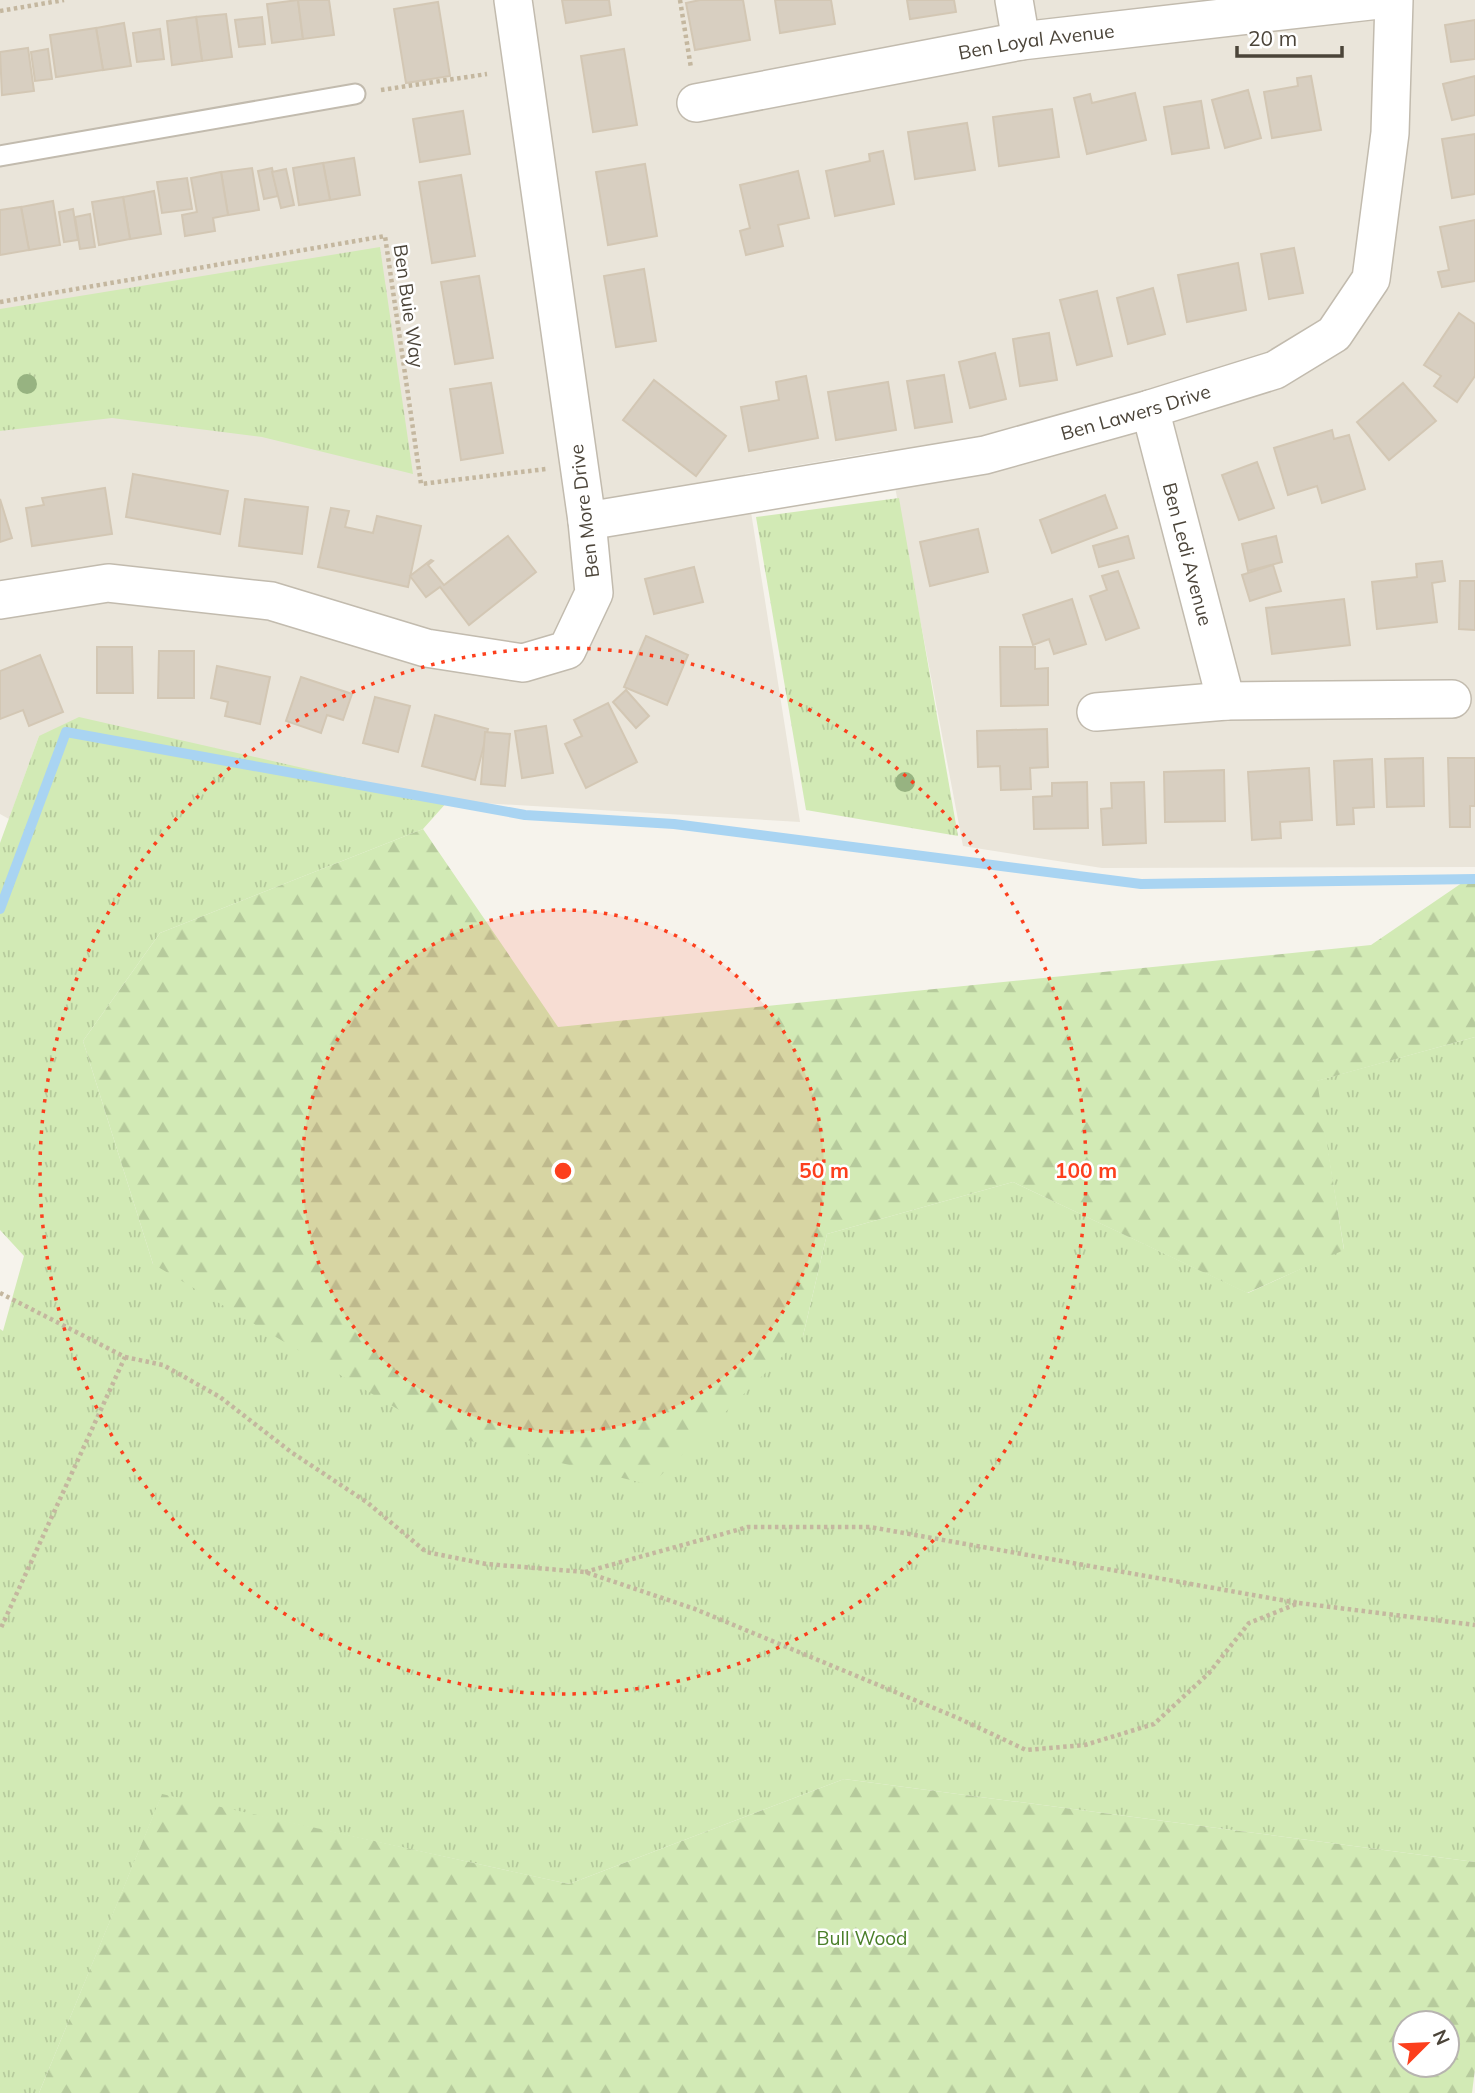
<svg xmlns="http://www.w3.org/2000/svg" width="1475" height="2093" font-family="Mulish,sans-serif">
	<defs>
		<pattern id="grass-tufts" width="24" height="20" patternUnits="userSpaceOnUse" patternTransform="scale(1.75)"><rect width="24" height="20" fill="#d2eab5"/><path d="M3 7l-1-3M5 7V3M7 7l1-3M15 17l-1-3M17 17v-4M19 17l1-3" fill="none" stroke="#b6ca9c"/></pattern>
		<pattern id="forest-firs" width="22" height="20" patternUnits="userSpaceOnUse" patternTransform="scale(1.75)"><rect width="22" height="20" fill="#d2eab5"/><path d="M5 1l3.5 6h-7zM16 11l3.5 6h-7z" fill="#b6ca9c"/></pattern>
	</defs>
	<rect width="100%" height="100%" fill="#f6f3ec"/>
	<!-- residential -->
	<path fill="#eae5da" d="M0,0H1475V867L1102,868L963,846L888,450L745,474L800,822L448,801L39,736L9,819L0,814Z"/>
	<!-- grass -->
	<g fill="url(#grass-tufts)">
		<path d="M380,247L413,474L262,437L112,418L0,431V309Z"/>
		<path d="M899,498L958,836L806,810L756,517Z"/>
		<path d="M79,717L448,801L423,829L160,933L83,1041L153,1264L803,1336L827,1234L1013,1182L1248,1293L1344,1249L1316,1081L1475,1037V1862L844,1779L569,1884L162,1795L39,2093H0V1329L3,1331L24,1256L0,1230V843L39,736Z"/>
	</g>
	<!-- forest -->
	<g fill="url(#forest-firs)" fill-rule="evenodd">
		<path d="M423,829L558,1027L1371,945L1475,874V1037L1317,1081L1344,1250L1247,1293L1013,1182L827,1234L803,1336L651,1485L438,1433L153,1264L83,1041L160,933Z"/>
		<path d="M844,1779L1475,1862V2069L1472,2093H39L162,1794L569,1884ZM1447,2023V2065H1405V2023Z"/>
	</g>
	<g fill="none" stroke-linecap="round" stroke-linejoin="round">
		<!-- stream -->
		<path stroke="#a9d4f2" stroke-width="10" d="M0,909L66,732L525,815L674,824L1141,884L1475,879"/>
	</g>
	<!-- building -->
	<g fill="#d8cfc1" stroke="#d3c7b4" stroke-width="2">
		<path d="M298,0L303,39L272,43L267,4Z"/>
		<path d="M298,0H329L334,35L303,39Z"/>
		<path d="M562,0H609L611,15L566,23Z"/>
		<path d="M700,0H743L750,40L695,50L686,3Z"/>
		<path d="M775,0H831L835,24L780,33Z"/>
		<path d="M907,0H954L956,12L910,19Z"/>
		<path d="M438,2L450,76L406,83L394,9Z"/>
		<path d="M226,14L232,57L202,61L196,17Z"/>
		<path d="M196,17L202,61L172,65L167,21Z"/>
		<path d="M262,17L265,44L239,47L235,20Z"/>
		<path d="M1475,20V59L1451,62L1445,25Z"/>
		<path d="M124,23L131,66L103,70L96,28Z"/>
		<path d="M96,28L103,70L56,77L50,35Z"/>
		<path d="M160,29L164,59L137,62L133,33Z"/>
		<path d="M28,48L34,91L2,95L0,52Z"/>
		<path d="M48,49L52,79L35,81L31,52Z"/>
		<path d="M624,49L637,125L593,132L581,56Z"/>
		<path d="M1311,76L1321,130L1272,138L1264,92L1298,86L1297,78Z"/>
		<path d="M1475,76V115L1452,120L1443,84Z"/>
		<path d="M1248,90L1261,138L1225,148L1212,100Z"/>
		<path d="M1135,93L1146,140L1087,154L1074,98L1090,94L1092,103Z"/>
		<path d="M1201,101L1209,148L1172,154L1164,107Z"/>
		<path d="M1052,109L1059,157L999,166L993,117Z"/>
		<path d="M463,111L470,154L420,162L413,119Z"/>
		<path d="M967,123L975,170L915,179L908,132Z"/>
		<path d="M1475,134V194L1452,198L1442,139Z"/>
		<path d="M883,151L894,204L835,216L826,171L870,161L869,154Z"/>
		<path d="M354,158L360,195L330,200L323,163Z"/>
		<path d="M323,163L330,200L299,205L293,168Z"/>
		<path d="M645,164L657,236L608,245L596,172Z"/>
		<path d="M252,168L259,210L228,215L221,172Z"/>
		<path d="M272,168L278,196L264,199L258,171Z"/>
		<path d="M286,169L294,205L281,208L272,172Z"/>
		<path d="M798,171L809,218L778,225L783,246L746,255L740,231L750,228L740,185Z"/>
		<path d="M221,172L228,215L213,218L215,231L185,236L182,215L197,212L191,178Z"/>
		<path d="M461,175L475,256L432,263L419,182Z"/>
		<path d="M187,178L192,209L162,213L157,182Z"/>
		<path d="M154,191L161,234L130,239L123,197Z"/>
		<path d="M123,197L130,239L99,245L92,202Z"/>
		<path d="M53,201L60,245L29,250L21,207Z"/>
		<path d="M21,207L29,250L0,255V210Z"/>
		<path d="M73,209L78,240L64,242L59,212Z"/>
		<path d="M90,214L95,247L80,249L75,217Z"/>
		<path d="M1475,220V281L1442,287L1438,272L1449,270L1440,227Z"/>
		<path d="M1294,248L1303,293L1269,299L1261,254Z"/>
		<path d="M1238,263L1246,310L1187,322L1178,275Z"/>
		<path d="M644,269L656,341L616,347L604,276Z"/>
		<path d="M479,276L493,358L455,364L441,282Z"/>
		<path d="M1153,288L1165,334L1128,344L1117,298Z"/>
		<path d="M1097,291L1112,356L1077,365L1060,300Z"/>
		<path d="M1459,313L1475,324V376L1457,402L1434,386L1441,376L1424,365Z"/>
		<path d="M1049,333L1057,380L1020,386L1013,339Z"/>
		<path d="M995,353L1006,399L970,408L959,362Z"/>
		<path d="M944,375L952,422L915,428L907,381Z"/>
		<path d="M806,376L818,438L749,451L741,407L779,400L776,382Z"/>
		<path d="M654,380L726,436L696,476L623,420Z"/>
		<path d="M888,382L896,430L836,440L828,392Z"/>
		<path d="M491,383L503,453L461,460L450,389Z"/>
		<path d="M1403,383L1436,421L1389,460L1357,422Z"/>
		<path d="M1332,430L1334,439L1349,435L1365,489L1322,503L1317,486L1288,495L1274,448Z"/>
		<path d="M1257,462L1274,508L1239,520L1222,475Z"/>
		<path d="M133,474L228,491L220,534L126,517Z"/>
		<path d="M105,488L112,534L32,546L26,508L44,505L42,498Z"/>
		<path d="M1105,495L1117,528L1052,553L1040,520Z"/>
		<path d="M0,499L12,538L0,542Z"/>
		<path d="M245,499L308,507L302,554L239,546Z"/>
		<path d="M331,508L349,511L345,527L373,533L377,516L421,526L408,587L318,567Z"/>
		<path d="M978,529L988,572L930,586L920,542Z"/>
		<path d="M508,536L536,572L469,625L440,587L426,597L410,576L431,560L433,561L428,565L444,585Z"/>
		<path d="M1128,536L1134,558L1099,567L1093,546Z"/>
		<path d="M1276,536L1282,562L1248,571L1242,544Z"/>
		<path d="M1442,561L1445,581L1432,583L1437,622L1377,629L1372,582L1417,577L1416,564Z"/>
		<path d="M1273,565L1281,591L1250,601L1242,575Z"/>
		<path d="M694,567L703,602L654,614L645,579Z"/>
		<path d="M1118,571L1139,628L1106,640L1090,596L1107,590L1102,576Z"/>
		<path d="M1460,581H1475V630L1459,629Z"/>
		<path d="M1072,599L1086,644L1054,654L1049,639L1033,645L1023,615Z"/>
		<path d="M1344,599L1350,645L1272,654L1266,608Z"/>
		<path d="M646,636L688,655L667,705L624,687Z"/>
		<path d="M97,647H132L133,693H97Z"/>
		<path d="M1000,647H1035V669L1048,668V705L1001,706Z"/>
		<path d="M159,651H194V698H158Z"/>
		<path d="M40,655L63,712L29,726L23,710L0,719V671Z"/>
		<path d="M217,666L270,677L260,724L225,716L228,702L211,698Z"/>
		<path d="M301,677L352,694L343,720L327,715L321,733L286,721Z"/>
		<path d="M626,690L649,716L636,728L613,702Z"/>
		<path d="M375,697L410,706L398,752L363,743Z"/>
		<path d="M608,703L637,762L586,788L565,744L582,736L574,720Z"/>
		<path d="M435,715L488,729L475,780L422,766Z"/>
		<path d="M546,726L553,773L522,778L515,731Z"/>
		<path d="M1047,729L1048,767L1030,768L1031,789L1001,790L1000,766L978,767L977,731Z"/>
		<path d="M485,732L510,734L505,786L481,784Z"/>
		<path d="M1423,758L1424,806L1387,807L1385,759Z"/>
		<path d="M1448,758H1475V806H1470V827H1450Z"/>
		<path d="M1372,759L1374,807L1353,808L1354,824L1337,825L1334,761Z"/>
		<path d="M1309,768L1312,820L1280,822L1281,838L1252,840L1248,772Z"/>
		<path d="M1224,770L1225,821L1165,822L1164,772Z"/>
		<path d="M1087,782L1088,828L1034,829L1033,797L1052,796V783Z"/>
		<path d="M1144,782L1146,843L1103,845L1101,809L1112,808L1111,783Z"/>
	</g>
	<g fill="none" stroke-linecap="round" stroke-linejoin="round">
		<!-- lane casing -->
		<g stroke="#c2bbae" stroke-width="23">
			<path id="lane" d="M0,156L355,94"/>
		</g>
		<!-- street casing -->
		<g stroke="#c2bbae" stroke-width="40">
			<g id="street">
				<path d="M1014,0L1021,41"/>
				<path id="s1" d="M696,103L1021,41L1379,0"/>
				<path id="s2" d="M1150,409L1226,701"/>
				<path id="s3" d="M587,521L985,455L1150,409L1275,370L1334,334L1371,279L1390,133L1394,0"/>
				<path d="M0,600L108,583L271,601L426,648L523,663L567,650L594,593L587,521L513,0"/>
				<path d="M1096,712L1226,701L1452,699"/>
			</g>
		</g>
		<!-- path -->
		<g stroke="#c4b79f" stroke-width="4.5" stroke-dasharray="3.5 3.5" stroke-linecap="butt">
			<path d="M680,0L691,68"/>
			<path d="M0,11L64,0"/>
			<path d="M381,90L487,74"/>
			<path d="M0,302L385,236L421,484L546,469"/>
			<path d="M0,1293L125,1357L0,1630"/>
			<path d="M125,1357L163,1365L220,1397L291,1452L368,1503L426,1552L486,1564L585,1572L695,1609L958,1718L1026,1750L1085,1745L1154,1724L1209,1673L1249,1623L1299,1603L1475,1625"/>
			<path d="M585,1572L748,1527H870L1298,1603"/>
		</g>
		<!-- lane -->
		<use href="#lane" stroke="#fff" stroke-width="19"/>
		<!-- street -->
		<use href="#street" stroke="#fff" stroke-width="37"/>
	</g>
	<!-- trees -->
	<g fill="#97b381">
		<circle cx="27" cy="384" r="10"/>
		<circle cx="905" cy="782" r="10"/>
	</g>
	<!-- distance rings -->
	<circle cx="563" cy="1171" r="261" fill="#fc3f1d" fill-opacity=".12"/>
	<g fill="none" stroke="#fc3f1d" stroke-width="3.5" stroke-dasharray="3.5 7">
		<circle cx="563" cy="1171" r="261"/>
		<circle cx="563" cy="1171" r="523"/>
	</g>
	<g text-anchor="middle" stroke-width="5" stroke-linejoin="round" paint-order="stroke">
		<!-- street labels -->
		<g font-size="19" fill="#4b4439" stroke="#fff">
			<text dy="7" stroke="none"><textPath href="#s1" startOffset="346">Ben Loyal Avenue</textPath></text>
			<text transform="translate(409 306) rotate(82)" y="7">Ben Buie Way</text>
			<text dy="7" stroke="none"><textPath href="#s3" startOffset="560">Ben Lawers Drive</textPath></text>
			<text transform="translate(584 511) rotate(-97)" y="7">Ben More Drive</text>
			<text dy="7" stroke="none"><textPath href="#s2" startOffset="150">Ben Ledi Avenue</textPath></text>
		</g>
		<!-- park labels -->
		<g font-size="19" fill="#4a7f2a" stroke="#fff">
			<text x="862" y="1945">Bull Wood</text>
		</g>
	</g>
	<circle cx="563" cy="1171" r="10" fill="#fc3f1d" stroke="#fff" stroke-width="3.5"/>
	<g font-size="21" text-anchor="middle" font-weight="bold" fill="#fc3f1d" stroke="#fff" stroke-width="5" stroke-linejoin="round" paint-order="stroke">
		<text x="824" y="1178">50 m</text>
		<text x="1086" y="1178">100 m</text>
	</g>
	<!-- north arrow -->
	<g transform="translate(1426 2044) rotate(66)"><circle r="33" fill="#ffffff" stroke="#b7b4b0" stroke-width="2"/>
	<path d="M0-5L12 26L0 18L-12 26Z" fill="#fc3f1d"/>
	<text y="-10" font-size="19" font-weight="bold" text-anchor="middle" fill="#4b4439">N</text>
	</g>
	<!-- scale -->
	<path d="M1237 46v10h105v-10" fill="none" stroke="#4b4439" stroke-width="3.5"/>
	<text x="1248" y="46" font-size="21" fill="#4b4439" stroke="#ffffff" stroke-width="5" paint-order="stroke">20 m</text>
</svg>
